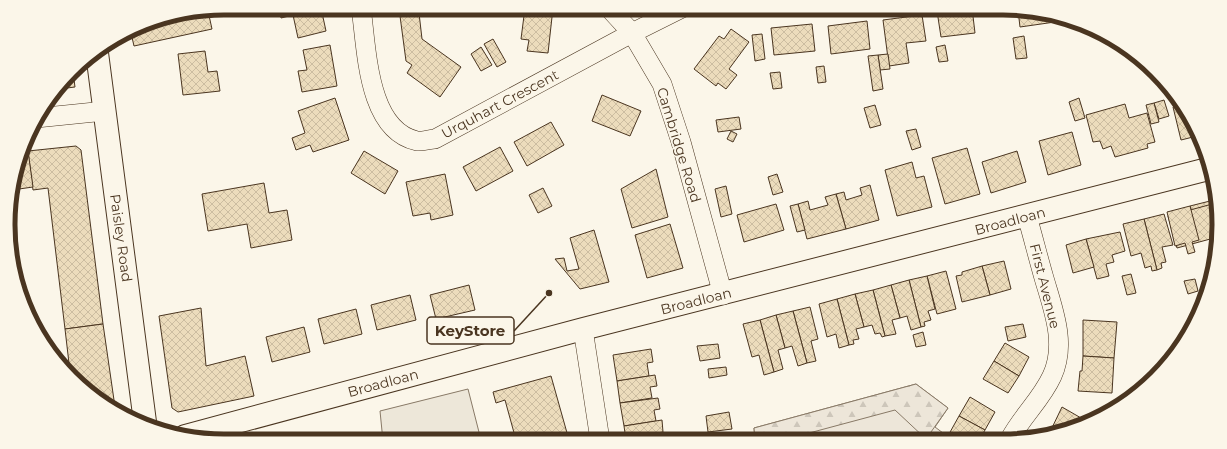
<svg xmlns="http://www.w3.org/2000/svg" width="1227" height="449" font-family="Montserrat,sans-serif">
	<defs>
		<pattern id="forest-firs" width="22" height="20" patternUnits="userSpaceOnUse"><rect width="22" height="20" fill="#ede6d9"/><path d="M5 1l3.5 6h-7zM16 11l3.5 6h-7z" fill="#cdc6ba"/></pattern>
		<pattern id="building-cross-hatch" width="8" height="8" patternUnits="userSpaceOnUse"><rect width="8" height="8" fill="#ecdcbc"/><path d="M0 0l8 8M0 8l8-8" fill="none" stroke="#ccbda1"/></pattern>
	</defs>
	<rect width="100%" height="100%" fill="#fbf6e9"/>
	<!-- green -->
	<path fill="#ede6d9" stroke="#887966" d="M916,384L948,408L935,427L951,439L755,440L754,428Z"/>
	<!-- forest -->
	<path fill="url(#forest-firs)" stroke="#887966" d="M916,384L948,408L926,439L895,410L783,440H755L754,428Z"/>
	<!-- parking -->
	<path fill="#ede7d9" stroke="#887966" d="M468,389L481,440L383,441L380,411Z"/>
	<!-- building -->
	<g fill="url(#building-cross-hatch)" stroke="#4a3520">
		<path d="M262,8H321L326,31L298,38L293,15L281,18L280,11L264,15Z"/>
		<path d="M525,8H553L548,53L527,51L529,40L521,39Z"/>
		<path d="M959,8H972L975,33L941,37L937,11Z"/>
		<path d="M1018,10L1059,15L1069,20L1020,27Z"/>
		<path d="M208,11L212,29L134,46L131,33L155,20Z"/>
		<path d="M419,13L422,39L461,67L440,97L407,73L412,65L406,61L400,16Z"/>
		<path d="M922,15L926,41L906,43L909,63L889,66L883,20Z"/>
		<path d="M867,21L870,49L831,54L828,26Z"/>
		<path d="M812,24L815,51L774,55L771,28Z"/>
		<path d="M731,29L749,42L729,69L737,75L726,89L718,83L716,86L694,69L719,36L724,39Z"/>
		<path d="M762,34L765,59L755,61L752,35Z"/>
		<path d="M1024,36L1027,58L1016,59L1013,38Z"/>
		<path d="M493,39L506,62L497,67L484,44Z"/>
		<path d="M330,45L337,86L302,92L298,71L307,70L303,50Z"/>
		<path d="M945,45L948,61L939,62L936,47Z"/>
		<path d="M481,47L492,65L481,71L471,54Z"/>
		<path d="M205,51L208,72L217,71L220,91L183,95L178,54Z"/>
		<path d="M888,54L890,69L880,70L878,55Z"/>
		<path d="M878,55L883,89L873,91L868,56Z"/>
		<path d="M824,66L826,82L818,83L816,67Z"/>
		<path d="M73,72L75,87L59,89Z"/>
		<path d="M780,72L782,88L773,89L770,73Z"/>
		<path d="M602,95L641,111L630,136L592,121Z"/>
		<path d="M335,98L349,140L313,152L310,145L296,150L292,138L305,133L298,111Z"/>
		<path d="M1079,98L1085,118L1075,121L1069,102Z"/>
		<path d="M1164,100L1169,116L1159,119L1154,103Z"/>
		<path d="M1154,103L1159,122L1151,124L1146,105Z"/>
		<path d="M1125,104L1129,118L1147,113L1155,142L1147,144L1148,148L1115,157L1111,146L1103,149L1100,141L1093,142L1086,115Z"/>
		<path d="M875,105L881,125L870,128L864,108Z"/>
		<path d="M1181,105L1190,116L1197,136L1181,140L1173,107Z"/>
		<path d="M739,117L741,129L718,132L716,120Z"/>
		<path d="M551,122L564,145L527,166L514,142Z"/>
		<path d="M916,129L921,147L912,150L906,131Z"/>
		<path d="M731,131L737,134L733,142L727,139Z"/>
		<path d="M1072,132L1081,165L1048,175L1039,141Z"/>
		<path d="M76,146L81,150L103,324L65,329L48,188L33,190L28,151Z"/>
		<path d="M500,147L513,171L476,191L463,167Z"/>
		<path d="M967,148L980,194L945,204L932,158Z"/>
		<path d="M25,151H28L33,187L12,190Z"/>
		<path d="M364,151L398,171L385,194L351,173Z"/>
		<path d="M1017,151L1026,182L991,193L982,162Z"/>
		<path d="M912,162L916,178L924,176L932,207L897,216L885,170Z"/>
		<path d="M656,169L668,217L632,228L621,189Z"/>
		<path d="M445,174L453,215L431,220L430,213L413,216L406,182Z"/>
		<path d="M777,174L783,192L773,195L768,177Z"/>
		<path d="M264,183L269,213L287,210L292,240L251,248L247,224L208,231L202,194Z"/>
		<path d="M870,185L879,220L846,229L836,194L844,192L846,200L862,195L860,188Z"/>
		<path d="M726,186L732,214L721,217L715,189Z"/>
		<path d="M543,188L552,206L538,213L529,195Z"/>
		<path d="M836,194L846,229L807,239L798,204L808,201L810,210L828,205L825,197Z"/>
		<path d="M1214,200L1216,207L1215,236L1199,240L1190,206Z"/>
		<path d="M1216,203L1214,238L1177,248L1168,216Z"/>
		<path d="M776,204L784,230L744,242L737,215Z"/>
		<path d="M798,204L805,230L797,232L790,206Z"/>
		<path d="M1190,206L1199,240L1192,242L1195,252L1188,254L1185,243L1175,246L1167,212Z"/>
		<path d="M1164,214L1173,245L1162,247L1166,262L1161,263L1162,268L1157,270L1144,219Z"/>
		<path d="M1144,219L1157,270L1152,271L1151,266L1145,268L1141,253L1131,256L1123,224Z"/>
		<path d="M670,224L683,268L647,278L635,235Z"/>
		<path d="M594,230L609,282L580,289L555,259L564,258L567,271L579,269L570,238Z"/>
		<path d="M1120,232L1125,251L1112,255L1114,262L1106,264L1109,276L1097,279L1086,239Z"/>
		<path d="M1086,239L1094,267L1073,273L1066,245Z"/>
		<path d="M1004,261L1011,289L990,295L982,266Z"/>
		<path d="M982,266L990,295L962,302L956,276L962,275V272Z"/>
		<path d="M946,271L956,309L937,314L927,276Z"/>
		<path d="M1131,274L1136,293L1127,295L1122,276Z"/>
		<path d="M927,276L935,309L928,311L931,320L924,322L925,326L921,327L909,280Z"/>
		<path d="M1195,279L1198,291L1188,294L1184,281Z"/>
		<path d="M909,280L921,327L911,330L907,316L900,318L891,285Z"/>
		<path d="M469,285L475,310L436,319L430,295Z"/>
		<path d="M891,285L900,318L892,320L896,334L885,336L873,290Z"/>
		<path d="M873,290L885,336L882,337L880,333L875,334L872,325L864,327L855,294Z"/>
		<path d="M855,294L864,327L856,329L859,339L853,340L854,344L849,345L837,299Z"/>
		<path d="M410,295L416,320L377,330L371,305Z"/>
		<path d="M837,299L849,345L839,348L836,334L827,337L819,304Z"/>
		<path d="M810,307L818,339L811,341L816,361L807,363L793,311Z"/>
		<path d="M201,308L206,366L245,356L254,396L178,412L172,408L159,316Z"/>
		<path d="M356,309L362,334L324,344L318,319Z"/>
		<path d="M793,311L807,363L798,366L792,346L785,348L776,315Z"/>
		<path d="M776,315L785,348L778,350L783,369L774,372L760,320Z"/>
		<path d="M760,320L774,372L764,375L759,355L752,357L743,324Z"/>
		<path d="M1083,320L1117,322L1114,358L1083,356Z"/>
		<path d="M103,324L115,407L93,396L70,372L65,329Z"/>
		<path d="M1023,324L1026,337L1008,341L1005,327Z"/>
		<path d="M304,327L310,352L272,362L266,337Z"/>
		<path d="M923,332L926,345L916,347L913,335Z"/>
		<path d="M1005,343L1029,357L1019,376L994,361Z"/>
		<path d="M718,344L720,358L700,361L697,346Z"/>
		<path d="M651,349L653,362L647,363L649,376L617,381L613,355Z"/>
		<path d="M1083,356L1114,358L1112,393L1078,391L1080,371H1082Z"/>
		<path d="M994,361L1019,376L1008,393L983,379Z"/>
		<path d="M726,367L727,375L709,378L708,369Z"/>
		<path d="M655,375L657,386L650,387L652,398L620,403L617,381Z"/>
		<path d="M551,376L569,440H516L505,400L496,403L493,392Z"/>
		<path d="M970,397L995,412L985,430L959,416Z"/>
		<path d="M658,398L660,409L654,410L656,421L624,426L620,403Z"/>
		<path d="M1062,407L1088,422L1049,434Z"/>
		<path d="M729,412L732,429L708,432L706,416Z"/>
		<path d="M959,416L985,430L980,439H958L949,434Z"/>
		<path d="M662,420L663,432L657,433L658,440H626L624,426Z"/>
	</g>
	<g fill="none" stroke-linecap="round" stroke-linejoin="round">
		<!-- minor casing -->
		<g stroke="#4a3520" stroke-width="20">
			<g id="minor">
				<path d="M361,8C367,49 367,130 417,141C422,142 430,139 435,139L632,33L682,8"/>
				<path d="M609,8L632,33L662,84L681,142L723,295"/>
				<path d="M36,118L105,111"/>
				<path d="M583,329L600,440"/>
				<path d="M1010,439C1022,416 1041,400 1052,376C1067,344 1053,309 1044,278C1038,257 1033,237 1027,216"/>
			</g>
		</g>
		<!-- tertiary casing -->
		<g stroke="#4a3520" stroke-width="24">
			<path id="tertiary" d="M185,436L583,329L1208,169"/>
		</g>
		<!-- primary casing -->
		<g stroke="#4a3520" stroke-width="24">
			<path id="primary" d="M97,53L145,422"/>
		</g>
		<!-- minor -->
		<use href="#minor" stroke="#fbf6e9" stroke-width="19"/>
		<!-- tertiary -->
		<use href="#tertiary" stroke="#fbf6e9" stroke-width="22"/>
		<!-- primary -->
		<use href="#primary" stroke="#fbf6e9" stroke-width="22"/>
	</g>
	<g text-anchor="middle" stroke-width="3" stroke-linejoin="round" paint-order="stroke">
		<!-- street labels -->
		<g font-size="14" fill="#4a3520" stroke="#fbf6e9">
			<text transform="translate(500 104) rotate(-28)" y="5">Urquhart Crescent</text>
			<text transform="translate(679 145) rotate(73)" y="5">Cambridge Road</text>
			<text transform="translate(1010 221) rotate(-15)" y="5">Broadloan</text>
			<text transform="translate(121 238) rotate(82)" y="5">Paisley Road</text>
			<text transform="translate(1045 286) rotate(76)" y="5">First Avenue</text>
			<text transform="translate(696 301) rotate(-14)" y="5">Broadloan</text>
			<text transform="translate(383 383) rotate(-15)" y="5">Broadloan</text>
		</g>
	</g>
	<!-- crop -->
	<path d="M0 0H1227V449H0ZM224 15H1003A209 209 0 0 1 1212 224V225A209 209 0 0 1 1003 434H224A209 209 0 0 1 15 225V224A209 209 0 0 1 224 15Z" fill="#fbf6e9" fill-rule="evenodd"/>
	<path fill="none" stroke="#4a3520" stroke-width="5" d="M224 15H1003A209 209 0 0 1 1212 224V225A209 209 0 0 1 1003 434H224A209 209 0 0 1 15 225V224A209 209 0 0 1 224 15Z"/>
	<!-- callouts -->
	<path fill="none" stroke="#4a3520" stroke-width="1.5" d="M549 293L514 331"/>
	<circle fill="#4a3520" stroke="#fbf6e9" stroke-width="1.5" cx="549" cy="293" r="4"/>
	<rect fill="#fbf6e9" stroke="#4a3520" stroke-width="1.5" x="427" y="317" width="87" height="27" rx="4"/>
	<g font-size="15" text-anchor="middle" font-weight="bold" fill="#4a3520">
		<text x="470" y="336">KeyStore</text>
	</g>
</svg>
